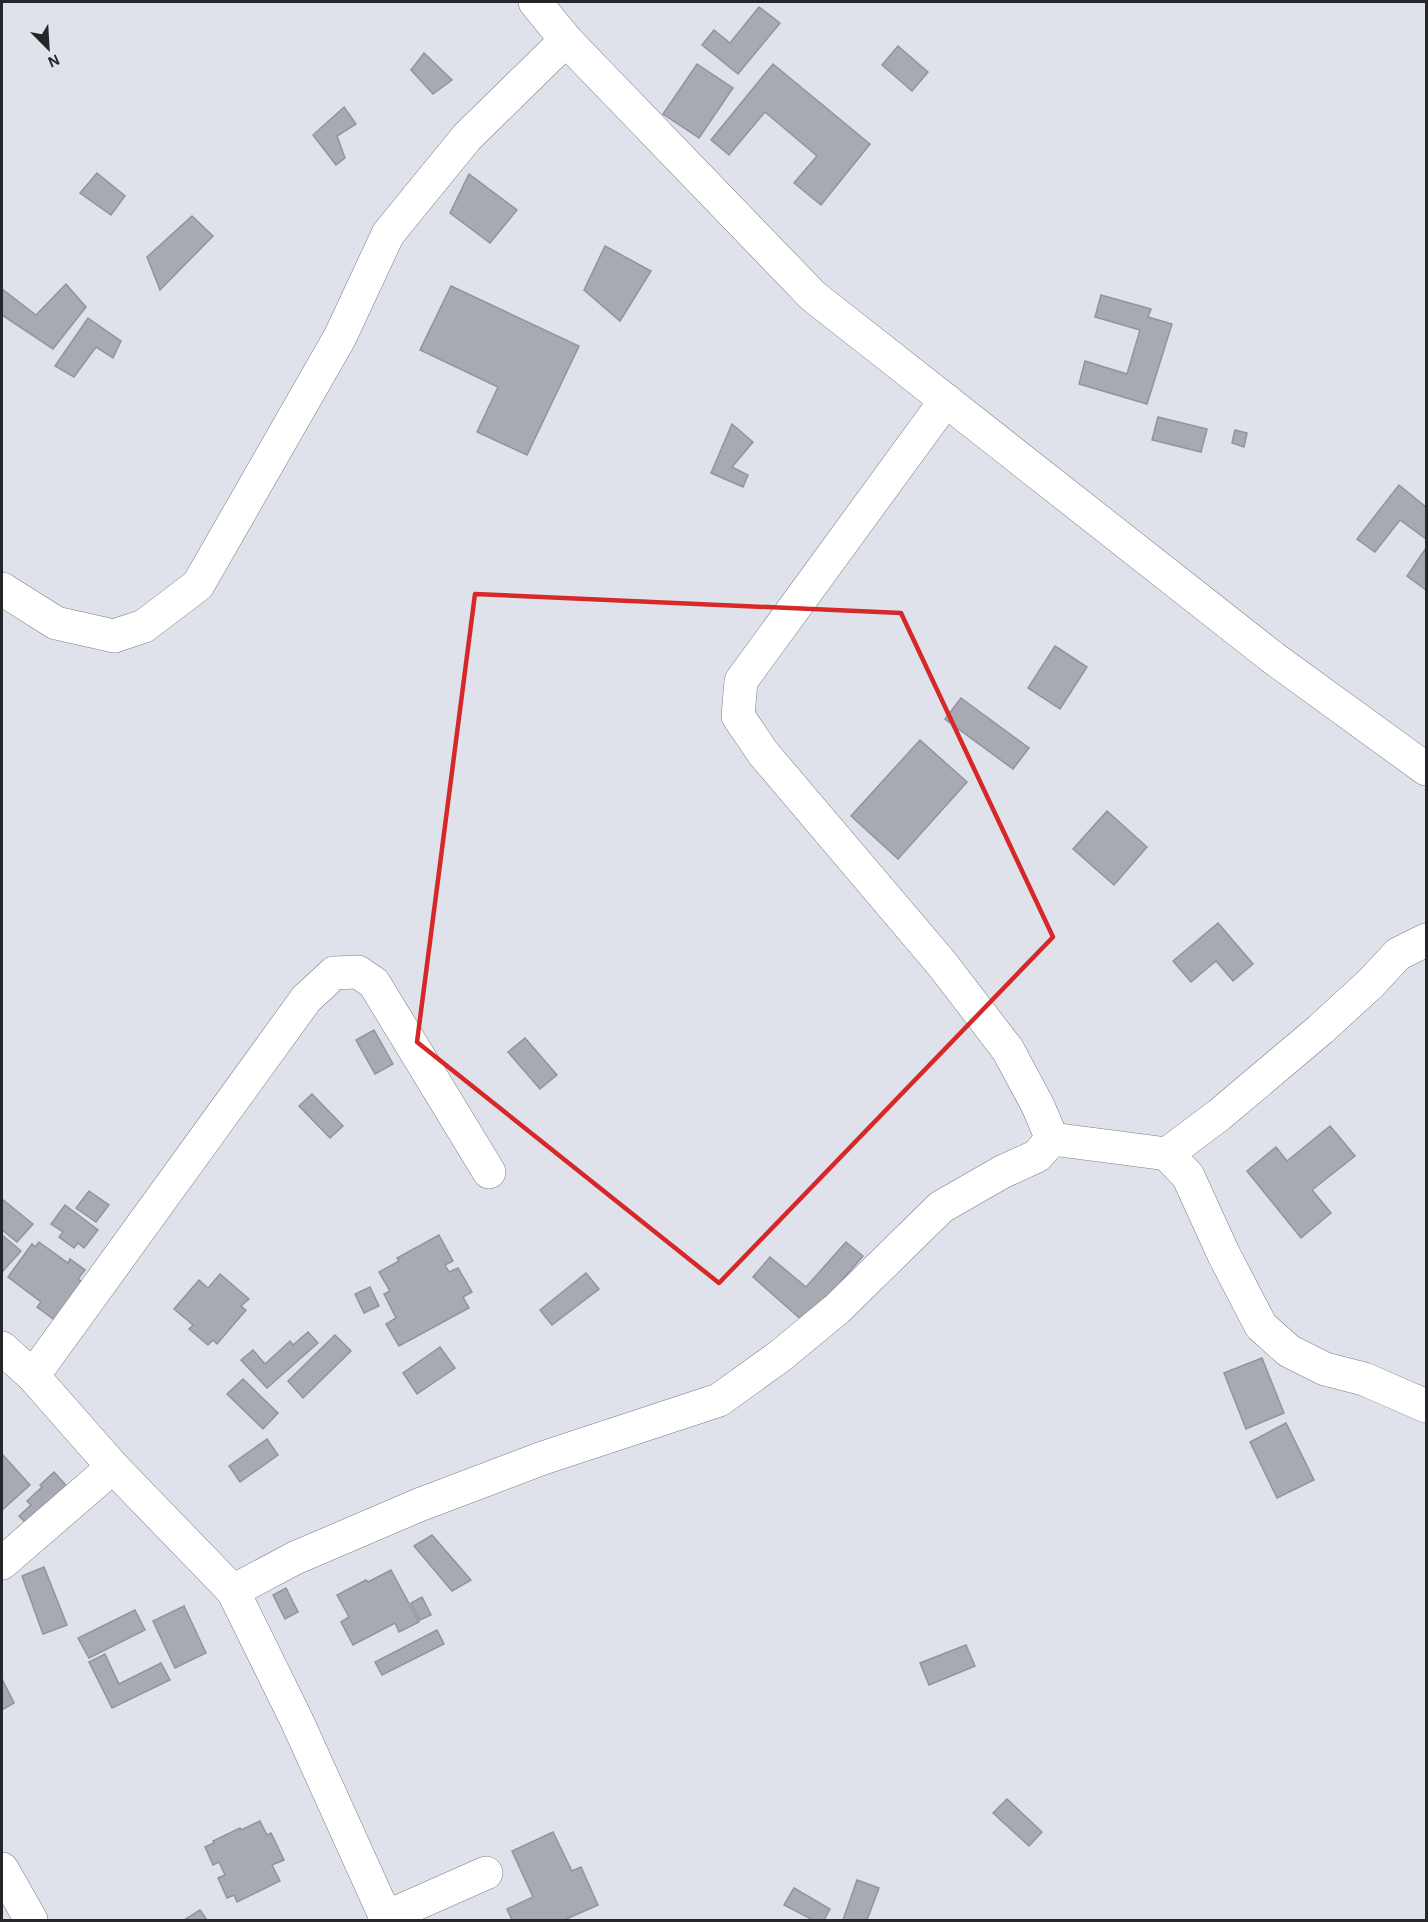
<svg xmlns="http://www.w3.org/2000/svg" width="1428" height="1922" font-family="'Alegreya Sans',sans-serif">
	<rect width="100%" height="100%" fill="#dfe2eb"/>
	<!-- building -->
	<g fill="#a7aab2" stroke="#91949c" stroke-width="1.5">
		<path d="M759,7L780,23L738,74L702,45L714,30L730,43Z"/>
		<path d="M898,46L928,72L912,91L882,65Z"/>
		<path d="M424,53L452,80L433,94L411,70Z"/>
		<path d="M697,64L733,88L699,138L663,114Z"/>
		<path d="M773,64L870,144L821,205L794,183L817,156L765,112L729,155L711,140Z"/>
		<path d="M344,107L356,124L337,136L345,158L336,165L313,135Z"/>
		<path d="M97,173L125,196L111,215L80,193Z"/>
		<path d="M469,174L517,210L490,243L450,213Z"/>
		<path d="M192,216L213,236L160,290L147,257Z"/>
		<path d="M605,246L651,271L620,321L584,290Z"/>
		<path d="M66,284L86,307L53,349L2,315V289L36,315Z"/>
		<path d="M451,286L579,346L527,455L477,432L498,387L420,350Z"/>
		<path d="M1101,295L1151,309L1148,317L1172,324L1147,404L1079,384L1085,361L1127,374L1140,330L1095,317Z"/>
		<path d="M88,318L121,341L113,358L96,347L74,377L55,366Z"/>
		<path d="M1158,417L1207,429L1201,452L1152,440Z"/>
		<path d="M732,424L753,442L732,467L748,475L743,487L711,473Z"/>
		<path d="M1235,430L1247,433L1244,447L1232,443Z"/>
		<path d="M1399,485L1426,507V539L1400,520L1375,552L1357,539Z"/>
		<path d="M1426,548V590L1407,576Z"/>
		<path d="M1055,646L1087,667L1060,709L1028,688Z"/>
		<path d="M961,698L1029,748L1013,769L945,719Z"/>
		<path d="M920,740L967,782L898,859L851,816Z"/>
		<path d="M1107,811L1147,847L1114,885L1073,849Z"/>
		<path d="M1218,923L1253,964L1233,981L1216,961L1191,982L1173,961Z"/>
		<path d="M374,1030L393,1064L375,1074L356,1040Z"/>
		<path d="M525,1038L557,1075L540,1089L508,1052Z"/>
		<path d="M312,1094L343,1126L330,1138L299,1106Z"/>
		<path d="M1330,1126L1355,1156L1312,1190L1331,1213L1301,1238L1247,1171L1276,1147L1287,1161Z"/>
		<path d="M89,1191L109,1205L96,1222L76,1208Z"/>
		<path d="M2,1199L33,1224L17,1242L2,1230Z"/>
		<path d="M65,1205L98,1230L84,1248L78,1243L74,1248L59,1237L63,1232L51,1224Z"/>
		<path d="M2,1235L21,1251L2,1272Z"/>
		<path d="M439,1235L453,1261L445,1265L449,1272L458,1268L472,1292L463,1297L469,1308L399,1346L386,1324L396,1318L384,1294L390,1291L379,1272L399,1261L397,1258Z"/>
		<path d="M39,1242L68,1263L70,1259L85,1270L78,1279L88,1286L60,1324L37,1307L41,1302L8,1277L32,1244L35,1247Z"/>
		<path d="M846,1242L863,1256L805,1323L753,1277L770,1257L806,1287Z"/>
		<path d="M586,1273L599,1289L552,1325L540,1310Z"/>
		<path d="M220,1274L249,1299L241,1306L246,1310L217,1344L213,1340L208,1345L189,1329L193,1325L174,1309L199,1280L208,1288Z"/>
		<path d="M370,1287L379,1306L364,1313L355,1294Z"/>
		<path d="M308,1332L318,1343L267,1388L241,1360L253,1350L265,1364L290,1341L293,1345Z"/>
		<path d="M335,1335L351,1351L303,1398L288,1381Z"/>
		<path d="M440,1347L455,1368L417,1394L403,1373Z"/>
		<path d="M1262,1358L1284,1413L1246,1429L1224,1373Z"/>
		<path d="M243,1379L278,1413L263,1429L227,1394Z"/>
		<path d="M1286,1423L1314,1480L1277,1498L1250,1442Z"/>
		<path d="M267,1439L278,1455L240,1482L229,1466Z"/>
		<path d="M2,1454L30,1485L2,1510Z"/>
		<path d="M54,1472L73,1493L25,1522L19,1516L31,1505L27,1501L42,1487L40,1485Z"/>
		<path d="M432,1535L471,1580L452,1591L414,1546Z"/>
		<path d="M44,1567L67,1625L43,1634L22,1576Z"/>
		<path d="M391,1570L419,1622L399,1632L395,1623L353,1645L341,1622L349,1617L337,1595L366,1580L368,1582Z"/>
		<path d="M286,1588L298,1612L285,1619L273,1595Z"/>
		<path d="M422,1597L431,1615L420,1620L411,1603Z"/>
		<path d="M184,1606L206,1653L175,1668L153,1621Z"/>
		<path d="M135,1610L145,1630L89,1658L78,1638Z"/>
		<path d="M437,1630L444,1644L382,1675L375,1662Z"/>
		<path d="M966,1645L975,1666L929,1685L920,1663Z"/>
		<path d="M105,1654L119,1684L161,1663L170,1680L112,1708L89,1662Z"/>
		<path d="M2,1679L14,1703L2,1710Z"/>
		<path d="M1007,1799L1042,1832L1029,1846L993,1813Z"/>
		<path d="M260,1821L267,1835L271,1833L284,1860L272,1865L280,1881L237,1902L234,1895L227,1898L218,1878L225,1875L219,1862L213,1865L205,1847L214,1843L213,1841L240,1828L241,1830Z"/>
		<path d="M553,1832L572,1871L581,1867L598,1905L564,1920H512L507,1909L533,1897L512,1851Z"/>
		<path d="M857,1880L879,1888L867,1920H843Z"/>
		<path d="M794,1888L830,1909L824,1920H813L784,1905Z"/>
		<path d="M200,1910L207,1920H184Z"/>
	</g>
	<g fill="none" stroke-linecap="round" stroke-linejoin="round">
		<!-- minor casing -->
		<g stroke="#7b7d85" stroke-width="34">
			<g id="minor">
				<path d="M566,40L813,296L1272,657L1426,769"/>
				<path d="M2,589L56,623L114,636L144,626L198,585L340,337L388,234L467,137L566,40L535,2"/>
				<path d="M1052,1139L1167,1154L1188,1176L1224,1255L1261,1326L1289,1351L1325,1369L1364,1379L1426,1406"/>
				<path d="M1167,1154L1219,1115L1321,1029L1371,983L1398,954L1426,940"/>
				<path d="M2,1348L33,1376L113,1467L233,1591L297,1721L387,1920"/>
				<path d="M33,1376L306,999L334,973L358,972L374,983L489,1172"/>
				<path d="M2,1563L113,1467"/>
				<path d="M233,1591L295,1558L419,1505L543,1458L719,1400L780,1356L837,1309L941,1207L1002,1172L1037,1156L1052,1139L1038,1106L1008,1050L942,964L763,753L738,716L741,681L946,400"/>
				<path d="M2,1869L31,1920"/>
				<path d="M386,1917L486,1873"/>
			</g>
		</g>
		<!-- minor -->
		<use href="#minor" stroke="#fff" stroke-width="33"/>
	</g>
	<!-- marked area -->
	<path fill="none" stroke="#d62828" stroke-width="4.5" stroke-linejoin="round" d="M475,594L901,613L1053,937L719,1283L417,1042Z"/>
	<!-- border -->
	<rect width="1428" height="1922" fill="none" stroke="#252629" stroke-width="6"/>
	<!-- north arrow -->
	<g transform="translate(48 48) rotate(156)" stroke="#dfe2eb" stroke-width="4.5" paint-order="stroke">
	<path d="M0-4.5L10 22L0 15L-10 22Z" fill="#252629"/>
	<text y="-9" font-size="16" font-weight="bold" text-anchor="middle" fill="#252629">N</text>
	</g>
</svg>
